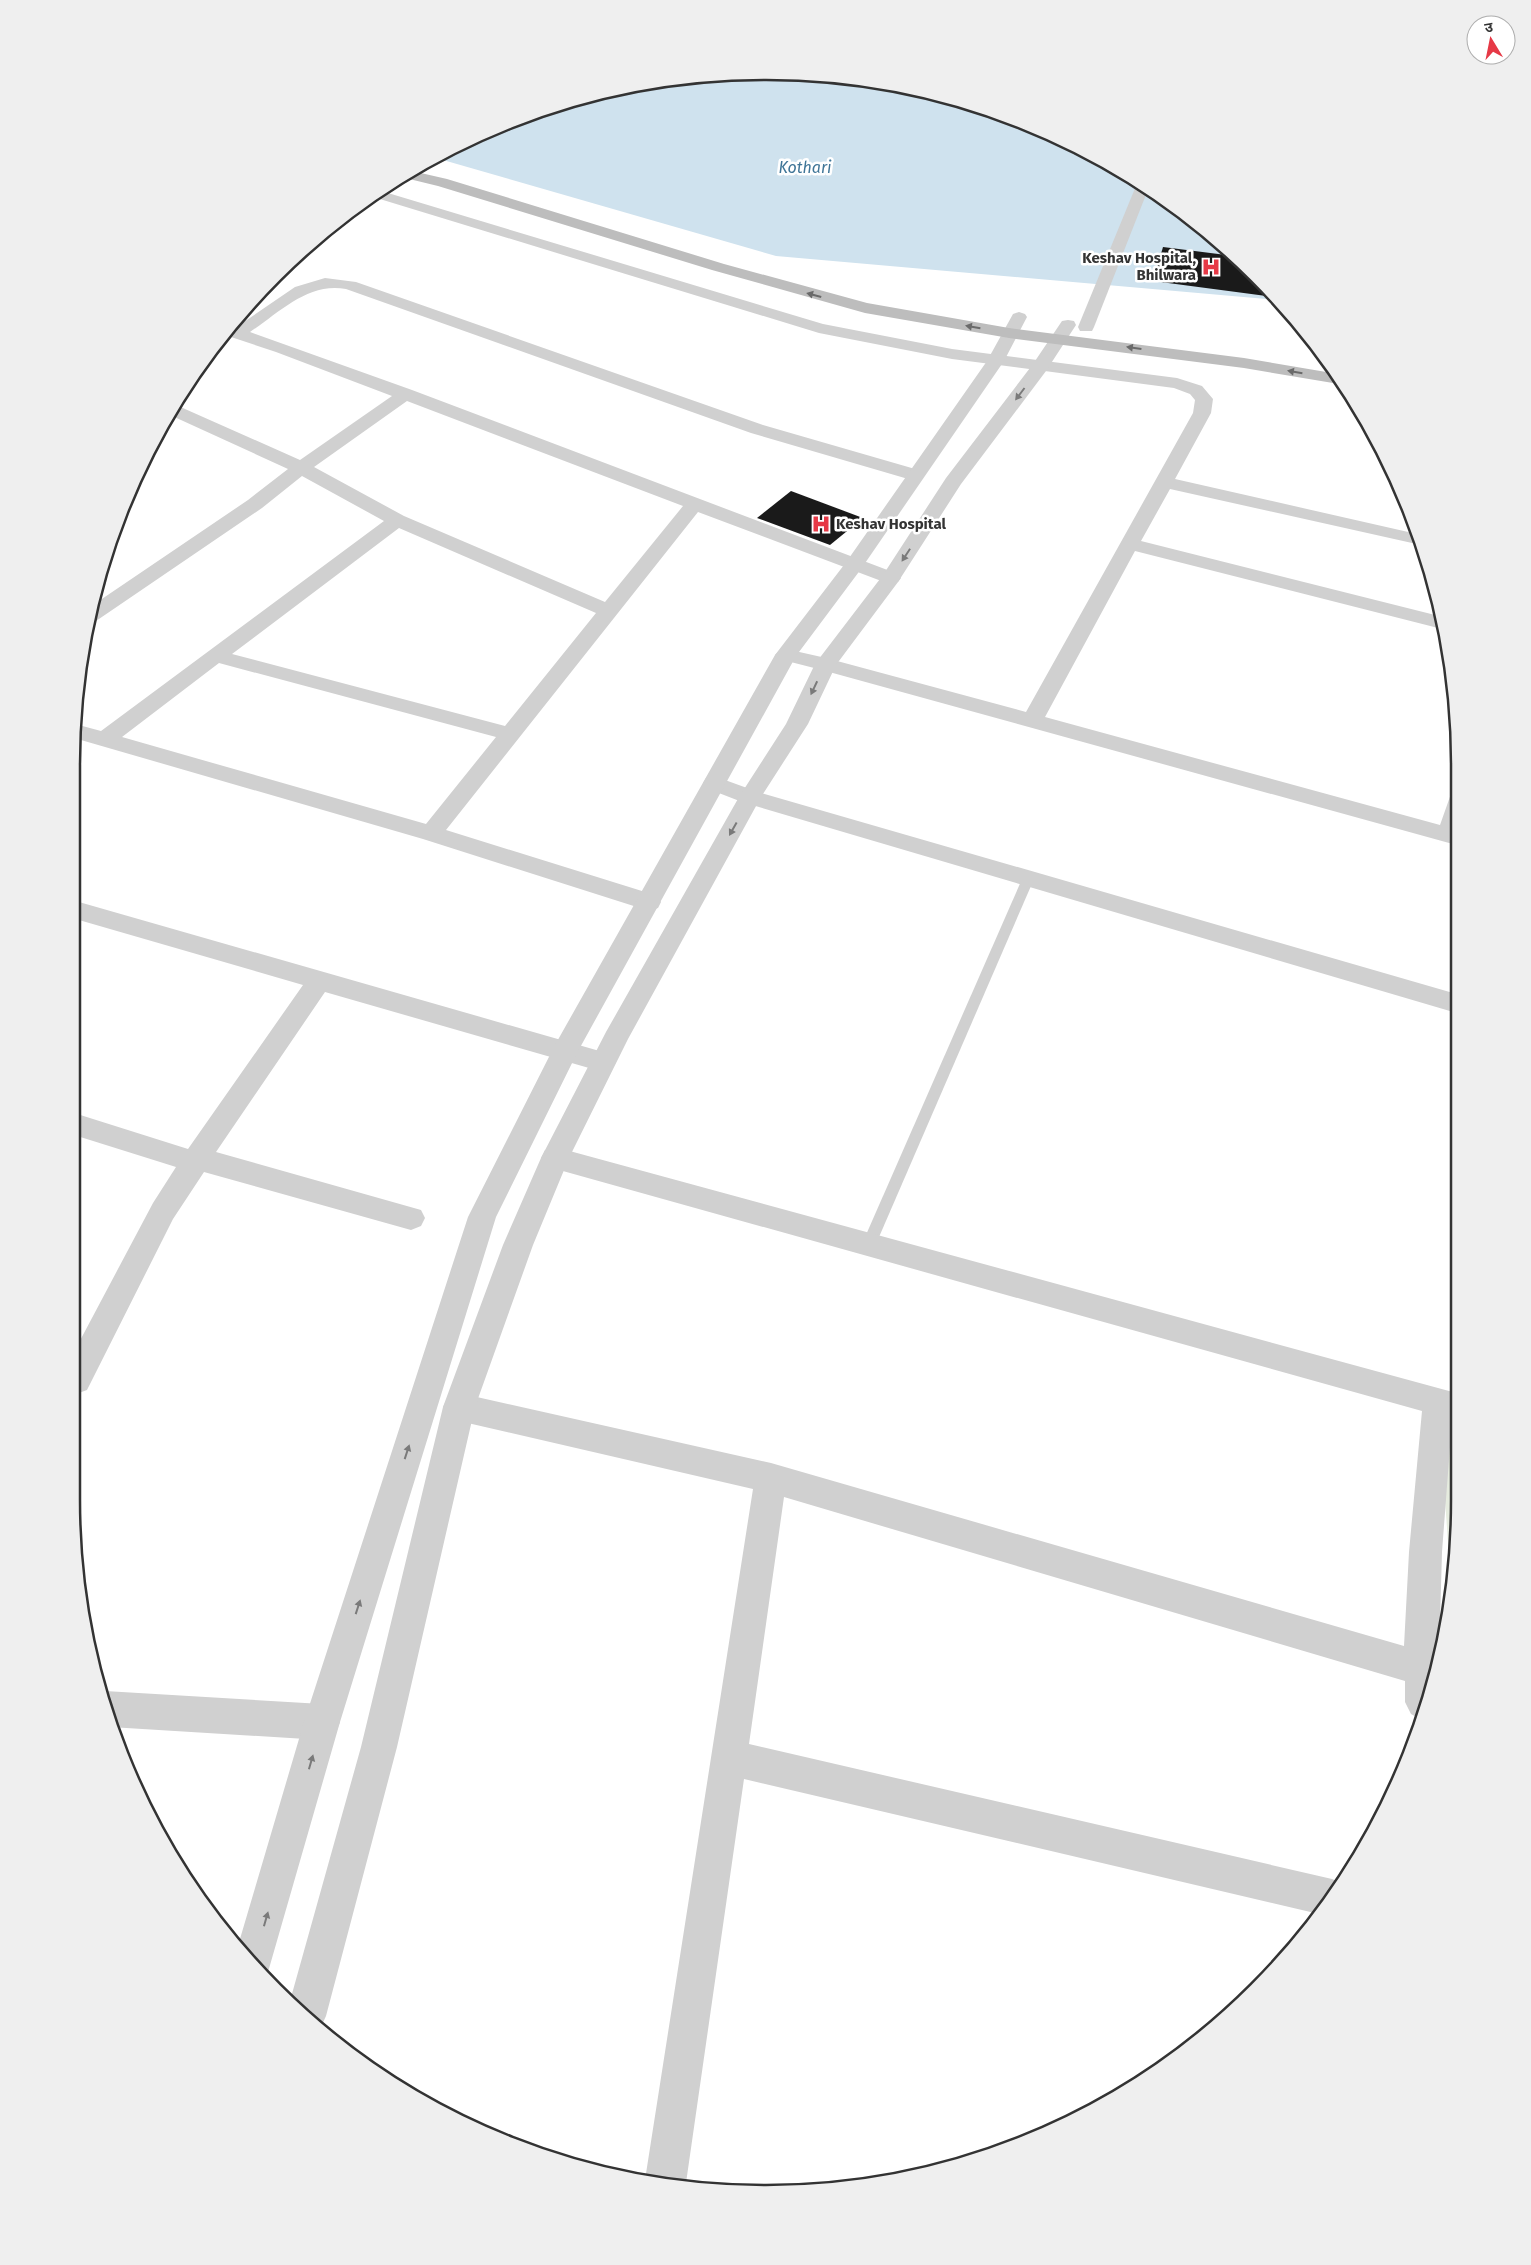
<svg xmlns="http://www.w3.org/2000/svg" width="1531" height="2265" font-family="'Fira Sans','Noto Sans Devanagari',sans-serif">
	<rect width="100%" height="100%" fill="#fff"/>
	<!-- green -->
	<path fill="#e6ecdf" d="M1438,1402L1460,1408V1499L1451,1584Z"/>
	<!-- water -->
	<path fill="#cfe2ee" d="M765,71L901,85L1031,124L1151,188L1256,274L1277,300L776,256L436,158L500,124L630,85Z"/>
	<!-- building -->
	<g fill="#1a1a1a">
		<path d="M1163,247L1234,256L1256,274L1274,297L1153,281Z"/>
		<path d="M791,491L863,518L830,545L757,518Z"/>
	</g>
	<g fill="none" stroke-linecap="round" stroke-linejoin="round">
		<!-- service -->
		<path fill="#d0d0d0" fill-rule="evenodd" d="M1028,875L1034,879L876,1244L874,1248L869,1250L864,1248L862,1244L1022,879Z"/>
		<!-- minor -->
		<g fill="#d0d0d0" fill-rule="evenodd">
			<path d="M1138,181L1149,187L1094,327L1092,331H1080L1078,327Z"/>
			<path d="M378,190L823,324L952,349L1177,378L1202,386L1213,399L1211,413L1175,479L1417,534L1421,545L1170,489L1141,541L1443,617L1446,630L1135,551L1045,717L1440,825L1452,791L1460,789V846L822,670L779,659L775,655L779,651L786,649L826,658L1026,712L1193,413L1195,400L1190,394L1174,388L952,359L819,333L370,196Z"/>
			<path d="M325,278L356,282L763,425L922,471L924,475L922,479L915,481L751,433L346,289C308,282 280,312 250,332L412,390L898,574L901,578L898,582L891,584L884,582L698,512L446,830L658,896L661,902L658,908L649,911L640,908L423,839L74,738L75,724L101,731L384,521L302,476L262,508L96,621L87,623L93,605L248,500L288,469L170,415L176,405L300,460L392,396L276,352L222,334L230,326L235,328L295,287ZM407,401L683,506L605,602L404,516L314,467ZM399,528L596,613L505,726L232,654ZM219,663L496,737L426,824L122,737Z"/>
			<path d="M714,776L758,792L1460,995V1014L742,802L706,788L703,783L706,778Z"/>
			<path d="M72,900L603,1052L612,1055L616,1062L612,1069L603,1072L325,992L216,1152L421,1210L425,1218L421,1226L411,1230L204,1172L173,1219L87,1390L76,1394L75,1350L153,1203L176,1167L74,1135V1113L188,1149L303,985L72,918Z"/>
			<path d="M555,1147L1460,1394V1422L1452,1420L1442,1552L1439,1657L1418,1718L1411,1714L1405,1702V1681L784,1497L749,1744L1332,1879L1344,1884L1319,1914L744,1779L686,2183L684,2186L645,2180L753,1489L459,1421L448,1417L443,1407L448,1397L459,1393L771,1463L1404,1646L1409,1552L1422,1411L545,1166L541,1158L545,1150Z"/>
			<path d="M105,1691L322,1704L335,1709L340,1722L335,1735L322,1740L110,1727L101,1693Z"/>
		</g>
		<!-- tertiary -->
		<g fill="#d0d0d0" fill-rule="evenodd">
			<path d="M1019,312L1025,314L1027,317L1004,361L861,569L796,656L577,1053L496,1217L340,1722L266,1979L237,1949L304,1722L468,1217L555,1045L775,655L847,561L987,361L1013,314Z"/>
			<path d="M1068,320L1074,321L1076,325L1046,371L961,484L898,582L836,665L808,724L761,797L628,1039L569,1158L533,1245L475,1407L397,1747L326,2016L320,2029L290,2001L361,1747L443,1407L503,1245L541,1158L606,1032L739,797L786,724L815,664L883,575L946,478L1033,364L1062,321Z"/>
		</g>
		<!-- secondary -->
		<path fill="#bdbdbd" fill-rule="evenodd" d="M412,171L447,179L724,264L867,303L1009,328L1244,358L1338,374L1345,385L1244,368L1009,338L865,313L712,270L438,186L401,177Z"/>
	</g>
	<!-- one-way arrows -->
	<defs><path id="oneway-solid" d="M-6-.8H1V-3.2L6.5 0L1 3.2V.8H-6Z" transform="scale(1.25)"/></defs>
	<g fill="#6a6a6a">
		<use href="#oneway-solid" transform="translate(814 295) rotate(-165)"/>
		<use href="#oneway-solid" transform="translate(973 327) rotate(-170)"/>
		<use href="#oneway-solid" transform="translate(1134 348) rotate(-172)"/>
		<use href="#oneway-solid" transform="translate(1295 372) rotate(-170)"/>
	</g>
	<g fill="#7a7a7a">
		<use href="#oneway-solid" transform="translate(1020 394) rotate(127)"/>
		<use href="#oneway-solid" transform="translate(906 555) rotate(123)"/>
		<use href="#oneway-solid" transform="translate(814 688) rotate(115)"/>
		<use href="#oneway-solid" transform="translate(733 829) rotate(119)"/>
		<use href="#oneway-solid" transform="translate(407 1452) rotate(-72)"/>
		<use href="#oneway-solid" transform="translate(358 1607) rotate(-72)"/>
		<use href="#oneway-solid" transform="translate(311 1762) rotate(-74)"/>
		<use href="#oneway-solid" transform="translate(266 1919) rotate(-74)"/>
	</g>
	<!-- icons -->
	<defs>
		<g id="hospital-bare" transform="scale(1.5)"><path d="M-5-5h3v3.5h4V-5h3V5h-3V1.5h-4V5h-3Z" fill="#e63946" stroke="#fff" stroke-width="2.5" paint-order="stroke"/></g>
	</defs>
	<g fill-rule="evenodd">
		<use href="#hospital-bare" x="1211" y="267"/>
		<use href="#hospital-bare" x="821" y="524"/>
	</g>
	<g text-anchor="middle" stroke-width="5" stroke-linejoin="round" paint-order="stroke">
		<!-- far-poi labels -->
		<g font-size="15" font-weight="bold" fill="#333" stroke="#fff" text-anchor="end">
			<text x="1196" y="263">Keshav Hospital,<tspan x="1196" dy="17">Bhilwara</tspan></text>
			<text x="836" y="529" text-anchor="start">Keshav Hospital</text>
		</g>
		<!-- far-water labels -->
		<g font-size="16" font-style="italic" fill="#3f7597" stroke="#fff">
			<text x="805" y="173">Kothari</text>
		</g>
	</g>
	<!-- crop -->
	<path d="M0 0H1531V2265H0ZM765 80H766A685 685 0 0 1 1451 765V1500A685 685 0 0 1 766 2185H765A685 685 0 0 1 80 1500V765A685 685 0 0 1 765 80Z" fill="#efefef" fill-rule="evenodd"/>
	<path fill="none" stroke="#333" stroke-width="2.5" d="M765 80H766A685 685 0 0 1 1451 765V1500A685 685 0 0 1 766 2185H765A685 685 0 0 1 80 1500V765A685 685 0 0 1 765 80Z"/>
	<!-- north arrow -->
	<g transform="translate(1491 40) rotate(350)"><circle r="24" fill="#ffffff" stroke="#adadad"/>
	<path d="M0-4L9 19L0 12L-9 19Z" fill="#e63946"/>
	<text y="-8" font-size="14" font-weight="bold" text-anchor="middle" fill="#333333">उ</text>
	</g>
</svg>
